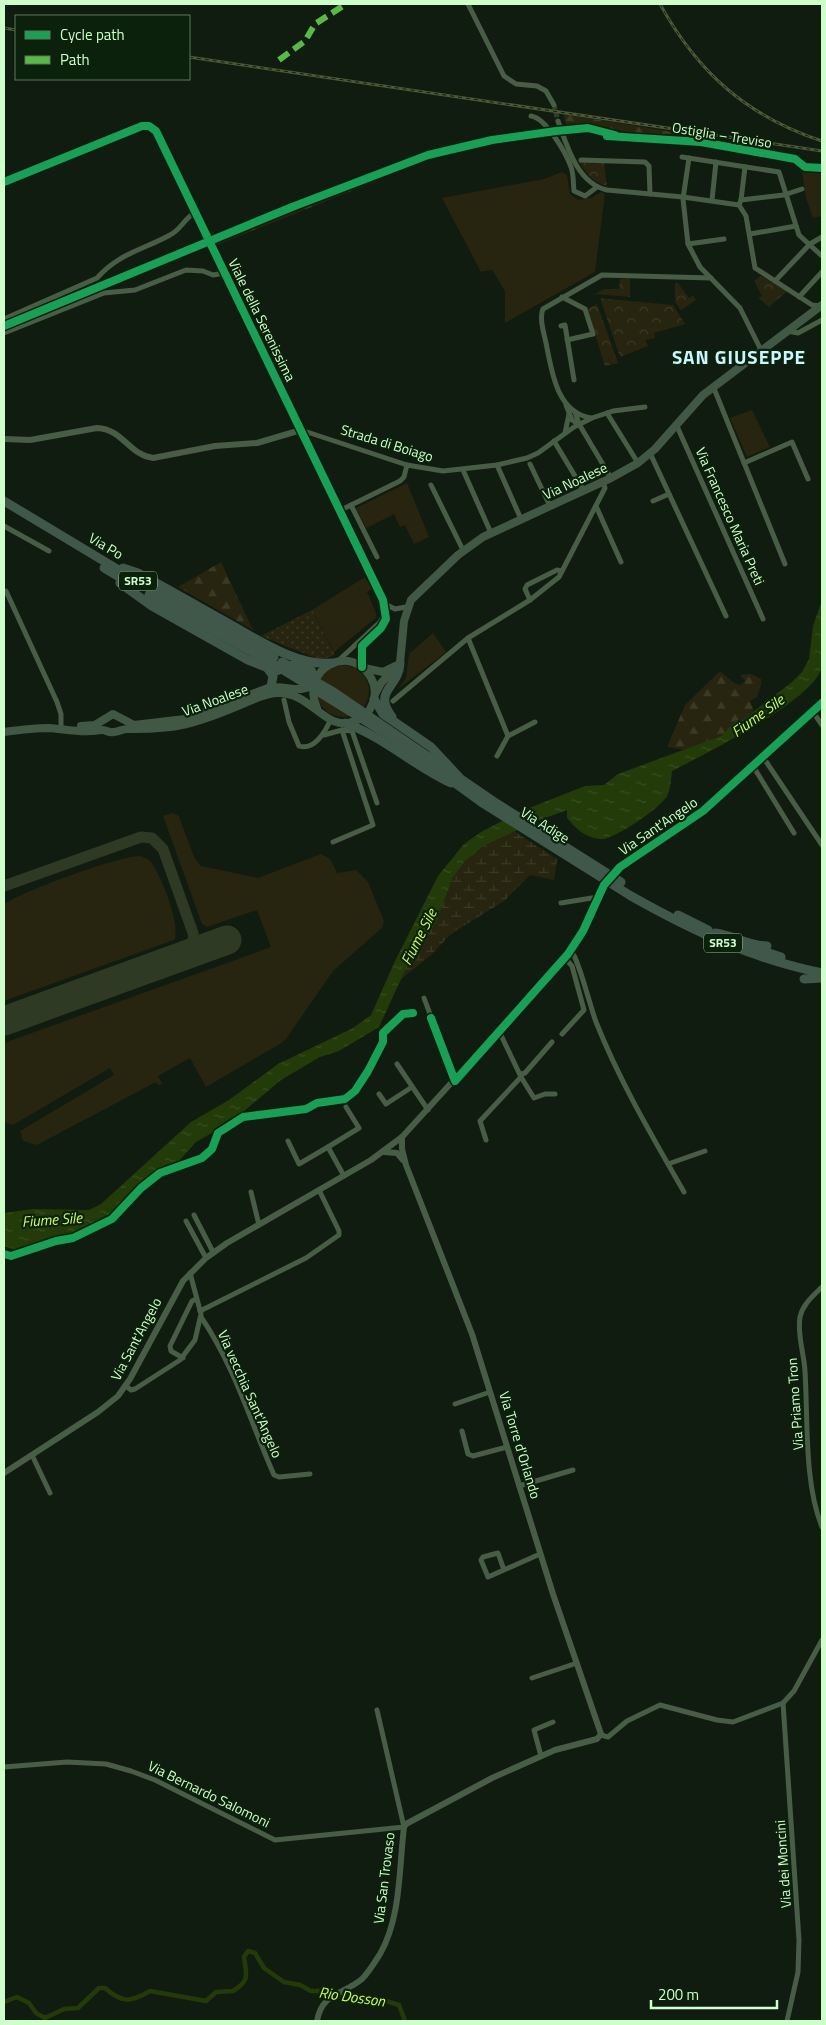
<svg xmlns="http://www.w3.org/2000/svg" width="826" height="2025" font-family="'Titillium Web',sans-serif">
	<defs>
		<pattern id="forest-firs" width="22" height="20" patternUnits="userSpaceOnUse" patternTransform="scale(1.25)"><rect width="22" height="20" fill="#27240f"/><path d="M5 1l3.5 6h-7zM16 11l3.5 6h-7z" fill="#3b3a25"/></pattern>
		<pattern id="wetland-marsh" width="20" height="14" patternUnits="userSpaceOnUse" patternTransform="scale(1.25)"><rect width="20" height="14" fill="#27240f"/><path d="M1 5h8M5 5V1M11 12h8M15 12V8" fill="none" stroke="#3b3a25"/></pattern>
		<pattern id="park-crowns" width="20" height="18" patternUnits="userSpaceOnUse" patternTransform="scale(1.25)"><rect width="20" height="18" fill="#27240f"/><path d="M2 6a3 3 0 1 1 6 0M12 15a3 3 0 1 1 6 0" fill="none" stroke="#3b3a25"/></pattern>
		<pattern id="garden-dots" width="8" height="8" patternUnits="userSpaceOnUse" patternTransform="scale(1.25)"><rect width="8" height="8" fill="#27240f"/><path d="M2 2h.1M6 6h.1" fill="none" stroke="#3b3a25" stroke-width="1.8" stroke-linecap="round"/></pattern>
		<pattern id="water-ripples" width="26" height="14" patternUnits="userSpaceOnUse" patternTransform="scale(1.25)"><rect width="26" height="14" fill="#223b08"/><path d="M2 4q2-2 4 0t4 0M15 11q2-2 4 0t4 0" fill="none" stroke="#374f1f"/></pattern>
	</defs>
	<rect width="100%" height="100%" fill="#111c11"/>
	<!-- grass -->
	<g fill="#27240f">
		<path d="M807,167L822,169V216L813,218L806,198L802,170Z"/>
		<path d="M562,172L567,175L570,194L578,200L591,198L601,192L605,194L595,272L505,323V291L492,270L481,272L442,198L544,179Z"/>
		<path d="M752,410L770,447L747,457L730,418Z"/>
		<path d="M407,483L429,537L414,544L405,525L400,527L394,514L366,528L356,508Z"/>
		<path d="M365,577L372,589L367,592L376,613V618L334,652L312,610Z"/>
		<path d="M433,633L446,652L398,689L406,678L409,654Z"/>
		<circle cx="343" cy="691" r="26"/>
		<path d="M172,813L179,816L194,857L201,866L258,878L321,854L330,859L337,873L356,870L368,882L384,921L382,928L333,971L286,1039L280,1044L206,1087L190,1058L158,1076L162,1083L159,1086L156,1082L37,1145L23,1141L20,1131L114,1075L110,1068L13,1125L4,1122V1043L271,947L257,910L207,927L202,924L163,816Z"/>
		<path d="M140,856C144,857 147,858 150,861C160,872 182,928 174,940L4,1001V904C26,890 115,857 140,856Z"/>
	</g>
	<!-- forest -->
	<g fill="url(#forest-firs)">
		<path d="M563,114L758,146L757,151L692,139L617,134L591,128H567Z"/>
		<path d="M463,141L464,143L469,141L471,148L421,163L217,245L212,235L425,150Z"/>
		<path d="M221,562L253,630L178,587Z"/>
		<path d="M720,671L734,683L740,685L745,681L740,675L751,674L761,679V685L757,697L750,701L754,711L744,719L735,721L721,736L686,750L667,747L685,705Z"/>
	</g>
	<!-- wetland -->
	<path fill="url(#wetland-marsh)" d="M514,831L557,859L554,880L530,875L504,901L451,934L432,954L399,981L413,953L436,923L452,879L465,861L484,846Z"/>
	<!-- park -->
	<g fill="url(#park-crowns)">
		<path d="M579,162H604L607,186C594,183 586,173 579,162Z"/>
		<path d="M761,276L787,291L769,307L759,298L762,296L754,281Z"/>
		<path d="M620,279H630V297L595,294L605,289H619Z"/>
		<path d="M675,283H678L689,298L693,296L696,300L681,310L675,302Z"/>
		<path d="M600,298L673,305L685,324L654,333L655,338L645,340L648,346L620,357Z"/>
		<path d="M597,304L618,363L605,366L587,309Z"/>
	</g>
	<!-- garden -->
	<path fill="url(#garden-dots)" d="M312,610L335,655L324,659L316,658L261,636Z"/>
	<!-- water -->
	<path fill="url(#water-ripples)" d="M822,600C822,617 826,653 821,669C812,701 703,755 672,771C671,778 671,787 668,794C664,806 615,839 602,839C587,839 576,829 567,818V810L534,822L484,846L465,861L452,879L436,923L413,953L379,1027L339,1051L320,1057L281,1080L231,1122L196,1142L178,1162L138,1184L112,1214L84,1230L42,1241L18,1251L4,1246V1213L33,1209L89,1210L101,1204L191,1122L229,1100L278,1064L353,1028L371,1015L395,961L438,876L464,844L481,832L519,812L585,786L604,785L618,774L721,736L735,721L744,719L792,682L802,672L809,659L813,626Z"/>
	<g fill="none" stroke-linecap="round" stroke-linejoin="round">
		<!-- canal -->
		<path stroke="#223b08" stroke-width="4.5" d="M4,2002L17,1997L29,2003L36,2013L45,2018L64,2009L78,2008L99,1988H105C123,2004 131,2002 150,1991L206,2001L216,1992L233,1991C251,1980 246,1974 244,1957L248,1951L255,1953L264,1968L284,1982L300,1985L311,1991H332L338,1996L383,2000L399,2005L405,2021"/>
		<!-- taxiway -->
		<path stroke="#2e3a24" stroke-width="11" d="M4,886L141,837L152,838L163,849L193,933C195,947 189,952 177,958"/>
		<!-- runway -->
		<path stroke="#2e3a24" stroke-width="29" d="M4,1021L227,940"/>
		<!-- minor-tunnel -->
		<path stroke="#2d3e2d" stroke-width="5" stroke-dasharray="5 2.5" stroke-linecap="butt" d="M554,105L558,121"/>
		<!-- minor -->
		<g stroke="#485d45" stroke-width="5">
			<path d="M468,4L504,76L516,84L537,86L546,91L554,105"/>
			<path d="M531,116C546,118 566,153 571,167C574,175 573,183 574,191L585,196L597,187"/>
			<path d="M558,121C567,146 577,183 607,190L683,197L739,205L746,216L755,268L812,305L820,306"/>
			<path d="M682,157L779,172L799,235L822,256"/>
			<path d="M689,158L683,199L688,244L700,267L740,308L761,350"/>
			<path d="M581,160L645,162L649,166L650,194"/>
			<path d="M4,182L142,126H149L156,131L383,600L386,619L381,628L362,646V667"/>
			<path d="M712,200L716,162"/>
			<path d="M741,200L745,167"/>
			<path d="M739,205L741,200L784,195L802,189"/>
			<path d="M750,234L796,226"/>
			<path d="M688,244L724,239"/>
			<path d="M775,281L810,244L822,237"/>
			<path d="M562,297L585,309L593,334L567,340"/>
			<path d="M799,297L822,272"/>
			<path d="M4,319L97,278C119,253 143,250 170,235C181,230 185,217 196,212"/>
			<path d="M561,326L565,325L574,380"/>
			<path d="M787,331L798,333L822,320"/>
			<path d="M4,333L104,293L135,290L186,270L203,271L213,275L225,273"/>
			<path d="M713,386L785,564"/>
			<path d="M566,405L572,420L578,424"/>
			<path d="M575,412L579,424L611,478"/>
			<path d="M607,413L638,463"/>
			<path d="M591,418C556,412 552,371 546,343C544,333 539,319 543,309L602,275L711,278"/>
			<path d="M676,424L763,619"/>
			<path d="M301,430L407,465L443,471L497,465L527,458L538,453L574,427L592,418L613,411L645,407"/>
			<path d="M565,433L569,414"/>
			<path d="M554,441L584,491"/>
			<path d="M650,453L726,616"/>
			<path d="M744,463L792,442L808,479"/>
			<path d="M530,464L550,506"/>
			<path d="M497,465L521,519"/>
			<path d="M463,470L491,533"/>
			<path d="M431,485L463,550"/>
			<path d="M653,501L669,494"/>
			<path d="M351,505L377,557"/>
			<path d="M596,506L621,562"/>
			<path d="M341,510L400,481L404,477L407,465"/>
			<path d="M4,526L49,551"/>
			<path d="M6,591L57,702L61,714V729"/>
			<path d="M530,600L525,589L527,585L557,570L562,571"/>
			<path d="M385,604L395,609L406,607"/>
			<path d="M468,638L508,736L535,722"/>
			<path d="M338,661L380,622L386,612"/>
			<path d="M284,700L289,722L299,746C314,751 325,732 330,721"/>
			<path d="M393,701L468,638L530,600L559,577L605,488L603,482"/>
			<path d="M813,712L822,725"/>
			<path d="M342,730L352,731L377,803"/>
			<path d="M324,735L342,730L373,825L333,842"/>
			<path d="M497,756L508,736"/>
			<path d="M763,757L822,845"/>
			<path d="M753,766L794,833"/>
			<path d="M561,903L598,897"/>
			<path d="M571,951C578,957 591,1009 596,1022C620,1082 652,1136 684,1192"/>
			<path d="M424,998L455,1081"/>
			<path d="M562,1034L584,1010L572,966L565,958"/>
			<path d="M397,1064L428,1110"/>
			<path d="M521,1074L525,1073L552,1042"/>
			<path d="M521,1077L534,1098L545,1094H555"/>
			<path d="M379,1094L386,1104L412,1087"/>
			<path d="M486,1140L480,1121L521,1077L499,1031"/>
			<path d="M288,1141L299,1164L328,1147L344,1176"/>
			<path d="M328,1147L359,1128L346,1107"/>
			<path d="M668,1164L705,1151"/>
			<path d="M251,1192L259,1225"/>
			<path d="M194,1215L213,1252"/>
			<path d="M186,1221L206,1258"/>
			<path d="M822,1287C813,1296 803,1304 800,1317C797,1335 804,1353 805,1371C808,1419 804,1483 822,1527"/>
			<path d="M200,1311L306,1258L339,1235V1231L319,1190"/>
			<path d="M201,1317C234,1365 251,1423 274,1475L279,1477L310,1474"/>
			<path d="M183,1358L171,1351L170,1346L192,1301L196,1299"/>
			<path d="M126,1386L131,1390L135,1389L180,1360L195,1340L201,1314L190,1273"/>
			<path d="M455,1404L490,1392"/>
			<path d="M462,1431L468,1454L473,1456L507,1447"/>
			<path d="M32,1455L50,1493"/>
			<path d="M519,1486L573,1470"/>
			<path d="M504,1570L498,1553L483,1557L481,1560L488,1577L540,1554"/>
			<path d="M532,1678L577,1663"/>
			<path d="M783,1703L799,1940L798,1972L787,2021"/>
			<path d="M601,1735L608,1737L627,1721L660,1705L717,1720L733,1722L783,1703L794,1691L822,1640"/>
			<path d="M541,1756L534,1730L553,1722"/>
			<path d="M4,1767L67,1762L106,1764L131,1771L155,1780L275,1840L404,1827L377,1710"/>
		</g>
		<!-- tertiary -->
		<g stroke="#485d45" stroke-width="6">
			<path d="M4,439L30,440L97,428C123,429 129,455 153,458L215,446L257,443L301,430"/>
			<path d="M384,1152L397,1153L403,1160"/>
			<path d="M4,1473L98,1412L118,1396L130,1379L183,1281L206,1258L227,1243L371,1160L402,1137L565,958L583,931L604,885L620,867L703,811L822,703"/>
			<path d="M317,2021C322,1992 343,1995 362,1979C369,1972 375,1962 380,1954C401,1918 399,1868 404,1827L406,1824L492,1778L555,1750L597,1739L601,1734L553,1594L472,1334L406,1165L402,1149V1137"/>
		</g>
		<!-- primary -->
		<g stroke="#405844" stroke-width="8">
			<path d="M364,668L383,672L395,666"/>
			<path d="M375,694L381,683L400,663L404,621L411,600L458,555L483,537L611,478L638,463L655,449L703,395L822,305"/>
			<path d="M81,726L95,725L113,714L134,725L185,719L268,688C285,684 299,695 314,684"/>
			<path d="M4,732C19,730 34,728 49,728C63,729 77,732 91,731C95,731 98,730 102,730C106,730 109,733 113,732C118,732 122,729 128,729C144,729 160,729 177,726C200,722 223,712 245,703C255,699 266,693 277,693C313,692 324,733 355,721C372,715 380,694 371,678C352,642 299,668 317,708"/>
		</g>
		<!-- trunk -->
		<g stroke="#40584a" stroke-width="9">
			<path d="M4,501L147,587L274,657"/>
			<path d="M104,568L129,583"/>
			<path d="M123,568L138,573C168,589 197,606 226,622C255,638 297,667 332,663"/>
			<path d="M120,583L152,606L248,660L276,671L299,663L311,670L315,680"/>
			<path d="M149,595L272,663"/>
			<path d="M268,669L273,676L271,687"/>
			<path d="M374,699L383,714L431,747L459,777"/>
			<path d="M392,717C372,690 399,688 400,663"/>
			<path d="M345,723C384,737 414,766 451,783"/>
			<path d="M631,896C693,931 753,959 822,973"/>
			<path d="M678,915L708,930"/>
			<path d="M715,933C733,935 749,946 767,946"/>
			<path d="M739,943L781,957"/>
			<path d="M804,979L822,978"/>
		</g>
		<!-- rail casing -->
		<g stroke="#4c5836" stroke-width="3">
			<g id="rail">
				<path d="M660,4C698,73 747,116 822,141"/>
				<path d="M4,28L16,30"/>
				<path d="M189,57L822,151"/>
			</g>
		</g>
		<!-- rail -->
		<use href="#rail" stroke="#0c210c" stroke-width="1" stroke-dasharray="4" stroke-linecap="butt"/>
		<!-- trunk-bridge -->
		<g stroke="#40584a" stroke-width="9">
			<path d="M282,662L335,693L493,801L621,882"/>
			<path d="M272,663L393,738L484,804L631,896"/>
		</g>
		<!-- quiet -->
		<path stroke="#58b947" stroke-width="6" stroke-dasharray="12 6" stroke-linecap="butt" d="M279,60L305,41L315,24L346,4"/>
		<!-- cycleway casing -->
		<g stroke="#0c210c" stroke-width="11">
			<g id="cycleway">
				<path d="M607,136L701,142L795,159L805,167L822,168"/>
				<path d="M4,182L142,126H149L156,131L383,600L386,619L381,628L362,646V667"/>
				<path d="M4,326L292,207L428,155L492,140L556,131L588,128L615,135"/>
				<path d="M431,1018L455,1081L568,954L583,931L604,885L620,867L703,811L822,703"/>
				<path d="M4,1254L11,1256L56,1241L73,1238L112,1219L141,1188L160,1173L202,1158L212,1149L218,1133L243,1117L306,1109L317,1103L345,1099L355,1091L368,1071L383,1042V1033L403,1014L413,1013"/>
			</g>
		</g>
		<!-- cycleway -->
		<use href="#cycleway" stroke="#1a9f57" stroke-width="8"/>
	</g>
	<g text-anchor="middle" stroke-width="4.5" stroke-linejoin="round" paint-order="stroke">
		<!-- shield labels -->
		<g fill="#0c210c" stroke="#94bc92" stroke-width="1">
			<rect x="119" y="571.5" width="38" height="19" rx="4"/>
			<rect x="704" y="933.5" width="38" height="19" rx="4"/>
		</g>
		<g font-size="12" font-weight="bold" fill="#ceffcb">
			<text x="138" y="585">SR53</text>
			<text x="723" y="947">SR53</text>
		</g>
		<!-- street labels -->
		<g font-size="14" fill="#ceffcb" stroke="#0c210c">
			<text transform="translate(722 135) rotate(9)" y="5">Ostiglia – Treviso</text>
			<text transform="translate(262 320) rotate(64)" y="5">Viale della Serenissima</text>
			<text transform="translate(387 443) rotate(17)" y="5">Strada di Boiago</text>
			<text transform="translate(575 481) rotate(-25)" y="5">Via Noalese</text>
			<text transform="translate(730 516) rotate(66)" y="5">Via Francesco Maria Preti</text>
			<text transform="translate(106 546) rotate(31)" y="5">Via Po</text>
			<text transform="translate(215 700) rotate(-20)" y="5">Via Noalese</text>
			<text transform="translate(545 825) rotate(32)" y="5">Via Adige</text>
			<text transform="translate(658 826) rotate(-34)" y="5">Via Sant'Angelo</text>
			<text transform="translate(136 1339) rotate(-62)" y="5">Via Sant'Angelo</text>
			<text transform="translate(250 1394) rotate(66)" y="5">Via vecchia Sant'Angelo</text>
			<text transform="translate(795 1404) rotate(-94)" y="5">Via Priamo Tron</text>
			<text transform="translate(520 1445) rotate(73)" y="5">Via Torre d'Orlando</text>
			<text transform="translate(209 1794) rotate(26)" y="5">Via Bernardo Salomoni</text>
			<text transform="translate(783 1864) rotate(-94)" y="5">Via dei Moncini</text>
			<text transform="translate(384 1878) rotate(-83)" y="5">Via San Trovaso</text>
		</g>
		<!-- water labels -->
		<g font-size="15" font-style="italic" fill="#ceff59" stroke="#0c210c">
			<text transform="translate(758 716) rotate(-36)" y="5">Fiume Sile</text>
			<text transform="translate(419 937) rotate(-63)" y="5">Fiume Sile</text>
			<text transform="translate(52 1220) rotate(-4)" y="5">Fiume Sile</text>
			<text transform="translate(352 1997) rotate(8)" y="5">Rio Dosson</text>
		</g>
		<!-- district labels -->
		<g font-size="19" font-weight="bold" letter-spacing="1" fill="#cdf5ff" stroke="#0c210c">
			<text x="739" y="364">SAN GIUSEPPE</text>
		</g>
	</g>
	<!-- border -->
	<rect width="826" height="2025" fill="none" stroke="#ceffcb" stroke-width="10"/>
	<!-- legend -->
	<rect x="15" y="15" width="175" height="65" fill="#0c210c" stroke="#5a7a58"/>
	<rect x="25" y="31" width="25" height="8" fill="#1a9f57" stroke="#5a7a58"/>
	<text x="60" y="40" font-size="15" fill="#ceffcb">Cycle path</text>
	<rect x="25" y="56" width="25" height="8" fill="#58b947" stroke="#5a7a58"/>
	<text x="60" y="65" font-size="15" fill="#ceffcb">Path</text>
	<!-- scale -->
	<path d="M651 2000v8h126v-8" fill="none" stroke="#ceffcb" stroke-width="2.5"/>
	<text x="658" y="2000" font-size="15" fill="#ceffcb" stroke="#0c210c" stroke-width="4" paint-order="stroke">200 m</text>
</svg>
